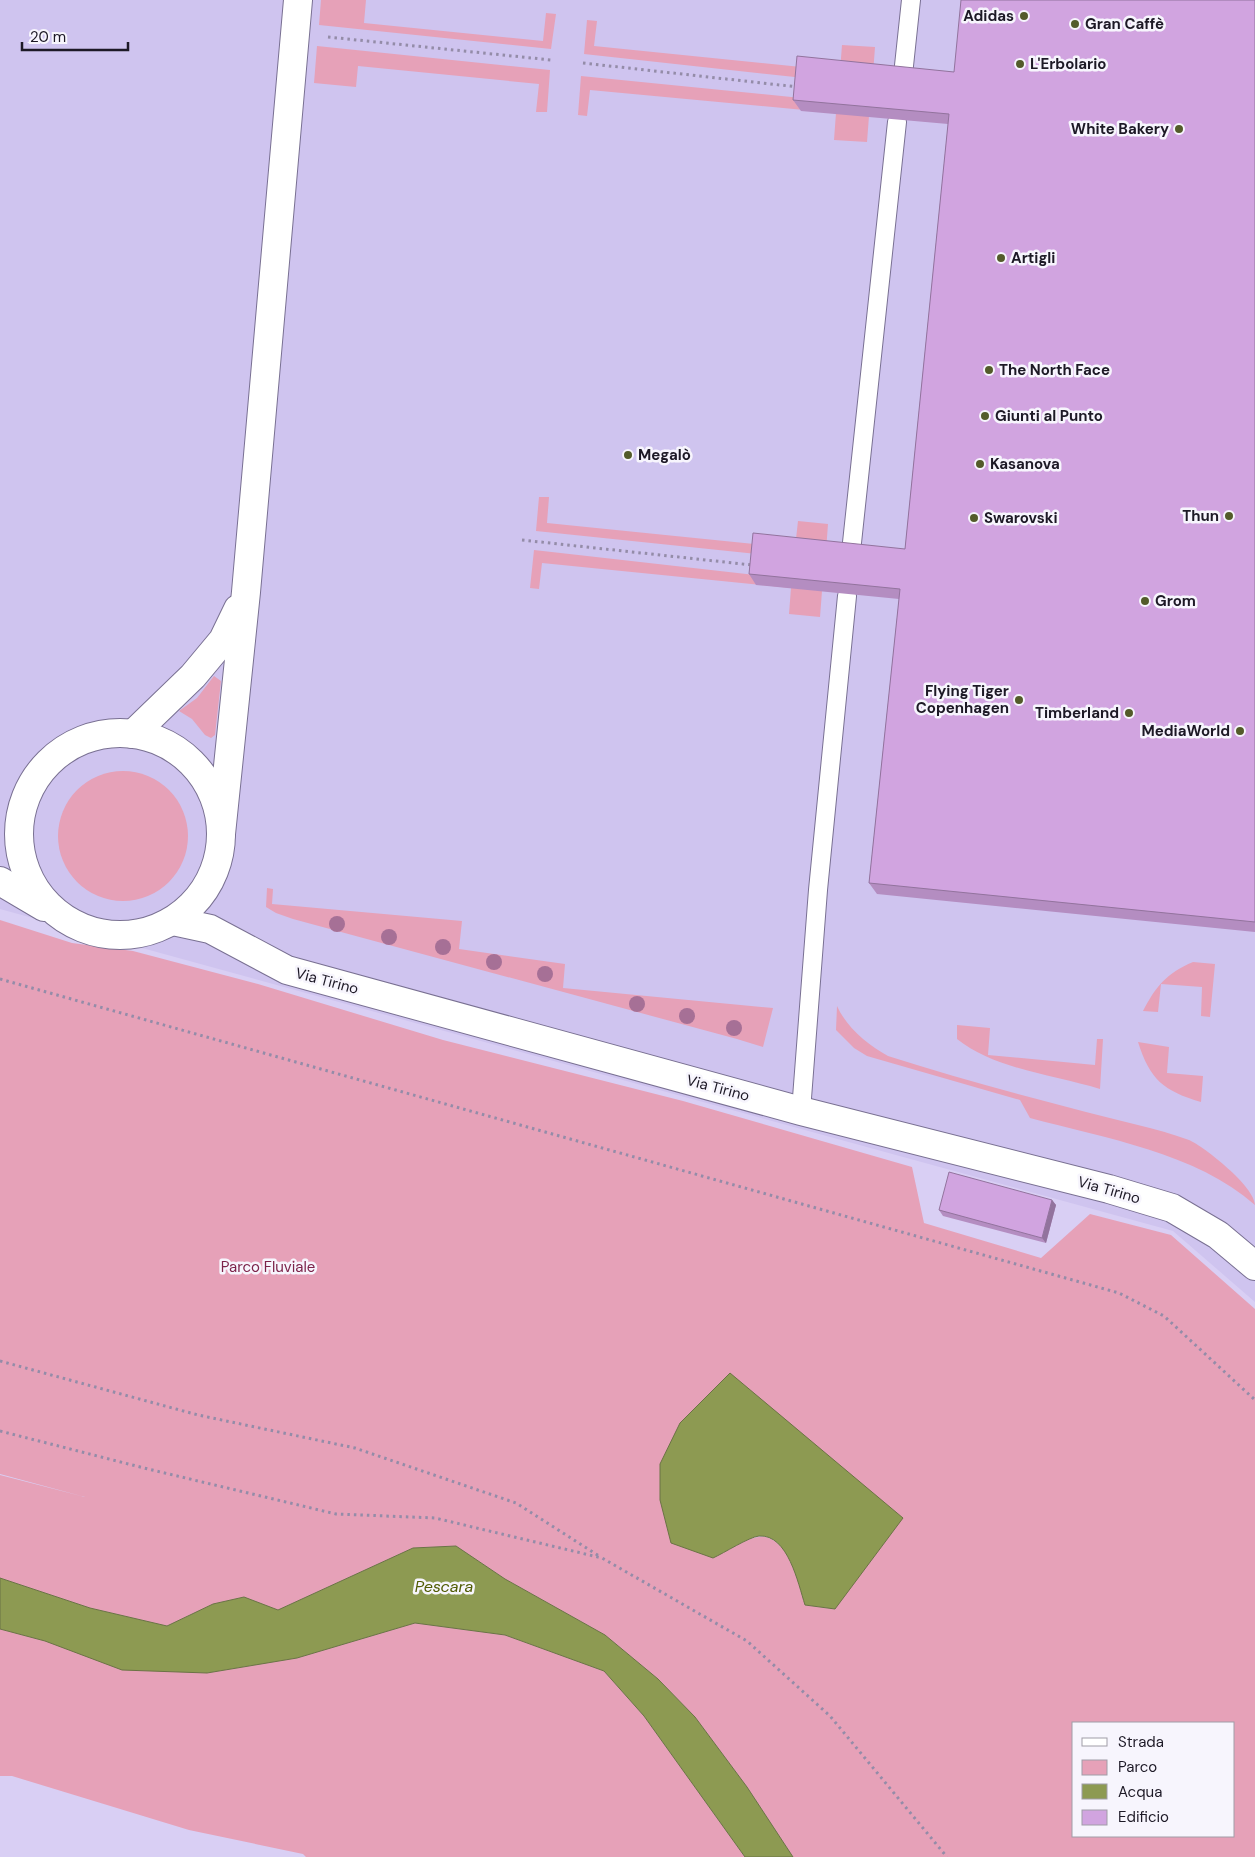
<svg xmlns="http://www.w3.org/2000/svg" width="1255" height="1857" font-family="'DM Sans',sans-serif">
	<rect width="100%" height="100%" fill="#d9cff4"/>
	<!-- built -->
	<path fill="#cfc4ef" d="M0,0H1255V1302L1173,1231L0,909Z"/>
	<!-- green -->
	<g fill="#e6a1b8" fill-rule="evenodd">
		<path d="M321,0H366L364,23L543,41L546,13L556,14L551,49L319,25Z"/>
		<path d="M587,20L597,21L594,46L840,71L842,45L875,47L873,74L804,78L584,54Z"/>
		<path d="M317,46L550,70L547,112H536L539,84L358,66L356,87L314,83Z"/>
		<path d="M581,76L801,98L869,116L867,142L834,140L836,113L590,90L587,116L578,115Z"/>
		<path d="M539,497H549L547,523L795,548L798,521L828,524L826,551L794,558L536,531Z"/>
		<path d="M534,550L791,579L822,591L820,617L789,614L791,588L542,563L539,589L530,588Z"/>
		<path d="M214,676L221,681L215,735L211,738L205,735L192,719L179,711L197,698Z"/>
		<circle cx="123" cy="836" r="65"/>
		<path d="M267,888L273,889L272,904L462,921L459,949L565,964L563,988L773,1008L763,1047L737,1039L293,919L276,913L266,907Z"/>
		<path d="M0,920L72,943L133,951L258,984L443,1040L683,1101L912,1167L924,1223L1041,1258L1090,1214L1171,1235L1255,1309V1857H793L747,1787L695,1717L658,1679L605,1635L505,1579L456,1546L413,1548L278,1610L244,1597L213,1604L167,1626L90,1608L0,1578V1475L85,1497L0,1474ZM730,1373L834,1609L805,1605C798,1583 788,1534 759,1537C749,1537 723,1553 713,1558ZM1074,1723H1234V1836H1074Z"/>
		<path d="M1193,962L1215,964L1210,1017L1201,1016L1202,987L1161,984L1158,1012L1143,1011C1156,986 1167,973 1193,962Z"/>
		<path d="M837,1006C847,1028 868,1045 888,1056C953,1077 1020,1095 1086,1112C1120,1121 1156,1128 1189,1140C1205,1147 1255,1187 1255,1205C1197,1153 1104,1138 1030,1118L1020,1100L867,1056L854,1048L836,1030Z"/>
		<path d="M957,1025L990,1028L988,1055L1095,1065L1097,1039H1103L1100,1089C1054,1075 994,1069 957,1039Z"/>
		<path d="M1138,1042L1169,1047L1167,1073L1203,1076L1201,1102C1164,1091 1150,1080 1138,1042Z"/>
		<path d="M415,1623L505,1635L604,1671L644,1716L745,1857H306L303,1854L189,1830L12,1776H0V1629L45,1641L207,1673L297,1658Z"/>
	</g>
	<!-- water -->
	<g fill="#8d9a52" stroke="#6b7345">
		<path d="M730,1373L903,1518L835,1609L805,1605C798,1583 788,1534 759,1536C749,1537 724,1553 713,1558L671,1543L660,1500V1464L680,1423Z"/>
		<path d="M456,1546L505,1579L605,1635L658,1679L695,1717L747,1787L793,1857H745L644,1716L604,1671L505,1635L415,1623L297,1658L207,1673L122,1670L45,1641L0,1629V1578L90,1608L167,1626L213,1604L244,1597L278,1610L413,1548Z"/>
	</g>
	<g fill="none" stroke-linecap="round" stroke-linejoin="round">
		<!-- service casing -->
		<g stroke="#797092" stroke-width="20">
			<g id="service">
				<path d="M903,75L911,0"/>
				<path d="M851,552L897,122"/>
				<path d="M801,1111L818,890L847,596"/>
			</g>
		</g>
		<!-- minor casing -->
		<g stroke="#797092" stroke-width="30">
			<g id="minor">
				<path d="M133,734L193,676L223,640L238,609"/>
				<path d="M221,834L246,592L298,0"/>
			</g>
		</g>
		<!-- tertiary casing -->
		<g stroke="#797092" stroke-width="30">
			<g id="tertiary">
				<circle cx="120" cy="834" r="101"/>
				<path d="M0,881L44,907"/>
				<path d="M173,921L210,929L287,970L801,1111L1109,1189L1172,1208L1218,1235L1255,1266"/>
			</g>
		</g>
		<!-- path -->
		<g stroke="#948ca8" stroke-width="3" stroke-dasharray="2.5 4" stroke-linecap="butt">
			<path d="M328,37L551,60"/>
			<path d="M583,63L798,87"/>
			<path d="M522,540L752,565"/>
			<path d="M0,979L1119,1293L1164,1316L1255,1400"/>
			<path d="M0,1361L198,1415L355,1448L516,1503L599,1556"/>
			<path d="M0,1431L148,1469L336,1514L435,1518L602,1558L747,1641L830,1716L947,1857"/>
		</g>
		<!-- service -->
		<use href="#service" stroke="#fff" stroke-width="18"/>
		<!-- minor -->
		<use href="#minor" stroke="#fff" stroke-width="28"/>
		<!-- tertiary -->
		<use href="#tertiary" stroke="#fff" stroke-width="28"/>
	</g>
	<!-- trees -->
	<g fill="#a67096">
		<circle cx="337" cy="924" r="8"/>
		<circle cx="389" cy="937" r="8"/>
		<circle cx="443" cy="947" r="8"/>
		<circle cx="494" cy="962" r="8"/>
		<circle cx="545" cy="974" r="8"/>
		<circle cx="637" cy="1004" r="8"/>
		<circle cx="687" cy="1016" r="8"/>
		<circle cx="734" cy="1028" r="8"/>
	</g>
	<!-- wall -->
	<g fill="#b48dc1">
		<path d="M1255,0V932L877,894L869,883L899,599L756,585L749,574L905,549L948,124L801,111L793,100L954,72Z"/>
		<path d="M1052,1200L1056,1205L1046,1243L943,1216L939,1210Z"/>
	</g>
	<!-- shaded-wall -->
	<path fill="#92739d" d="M1052,1200L1056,1205L1046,1243L1042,1238Z"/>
	<!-- building -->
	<g fill="#d1a4e0" stroke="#92739d">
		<path d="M961,0H1255V922L869,883L900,589L749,574L753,533L905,549L949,114L793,100L797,56L954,72Z"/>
		<path d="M949,1172L1052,1200L1042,1238L939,1210Z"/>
	</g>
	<!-- markers -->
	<g fill="#535b2a" stroke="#f7f5fd" stroke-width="2">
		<circle cx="1024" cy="16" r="5"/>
		<circle cx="1075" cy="24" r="5"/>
		<circle cx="1020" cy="64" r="5"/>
		<circle cx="1179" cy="129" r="5"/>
		<circle cx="1001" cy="258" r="5"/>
		<circle cx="989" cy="370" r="5"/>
		<circle cx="985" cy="416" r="5"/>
		<circle cx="628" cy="455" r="5"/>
		<circle cx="980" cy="464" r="5"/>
		<circle cx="1229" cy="516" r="5"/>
		<circle cx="974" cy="518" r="5"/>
		<circle cx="1145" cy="601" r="5"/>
		<circle cx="1019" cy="700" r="5"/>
		<circle cx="1129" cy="713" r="5"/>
		<circle cx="1240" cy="731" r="5"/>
	</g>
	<g text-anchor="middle" stroke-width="5" stroke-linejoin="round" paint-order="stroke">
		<!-- poi labels -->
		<g font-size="15" font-weight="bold" fill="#1d1926" stroke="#f7f5fd" text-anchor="start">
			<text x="1014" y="21" text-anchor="end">Adidas</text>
			<text x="1085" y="29">Gran Caffè</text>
			<text x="1030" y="69">L'Erbolario</text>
			<text x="1169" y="134" text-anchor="end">White Bakery</text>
			<text x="1011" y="263">Artigli</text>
			<text x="999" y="375">The North Face</text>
			<text x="995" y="421">Giunti al Punto</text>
			<text x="638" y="460">Megalò</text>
			<text x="990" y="469">Kasanova</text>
			<text x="1219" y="521" text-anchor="end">Thun</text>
			<text x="984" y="523">Swarovski</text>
			<text x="1155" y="606">Grom</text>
			<text x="1009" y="696" text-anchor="end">Flying Tiger<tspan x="1009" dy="17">Copenhagen</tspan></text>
			<text x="1119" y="718" text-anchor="end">Timberland</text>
			<text x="1230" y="736" text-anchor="end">MediaWorld</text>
		</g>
		<!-- street labels -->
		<g font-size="15" fill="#1d1926" stroke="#f7f5fd">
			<text transform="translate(327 981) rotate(15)" y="5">Via Tirino</text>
			<text transform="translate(718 1088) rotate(15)" y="5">Via Tirino</text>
			<text transform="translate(1109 1190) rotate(16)" y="5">Via Tirino</text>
		</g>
		<!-- park labels -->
		<g font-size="15" fill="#7c234a" stroke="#f7f5fd">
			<text x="268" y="1272">Parco Fluviale</text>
		</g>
		<!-- water labels -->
		<g font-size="16" font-style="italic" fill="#515c04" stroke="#f7f5fd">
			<text x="444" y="1592">Pescara</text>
		</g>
	</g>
	<!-- legend -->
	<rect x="1072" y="1722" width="162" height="115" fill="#f7f5fd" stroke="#a09da7"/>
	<rect x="1082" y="1738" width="25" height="8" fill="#ffffff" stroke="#a09da7"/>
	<text x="1118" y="1747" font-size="15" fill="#1d1926">Strada</text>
	<rect x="1082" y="1760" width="25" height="15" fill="#e6a1b8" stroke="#a09da7"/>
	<text x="1118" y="1772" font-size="15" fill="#1d1926">Parco</text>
	<rect x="1082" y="1784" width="25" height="15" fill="#8d9a52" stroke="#a09da7"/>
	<text x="1118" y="1797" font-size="15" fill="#1d1926">Acqua</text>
	<rect x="1082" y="1810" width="25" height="15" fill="#d1a4e0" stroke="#a09da7"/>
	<text x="1118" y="1822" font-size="15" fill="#1d1926">Edificio</text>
	<!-- scale -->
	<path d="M22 42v8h106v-8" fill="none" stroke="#1d1926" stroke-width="2.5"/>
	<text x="30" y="42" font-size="15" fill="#1d1926" stroke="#f7f5fd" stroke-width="4" paint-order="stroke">20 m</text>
</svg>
